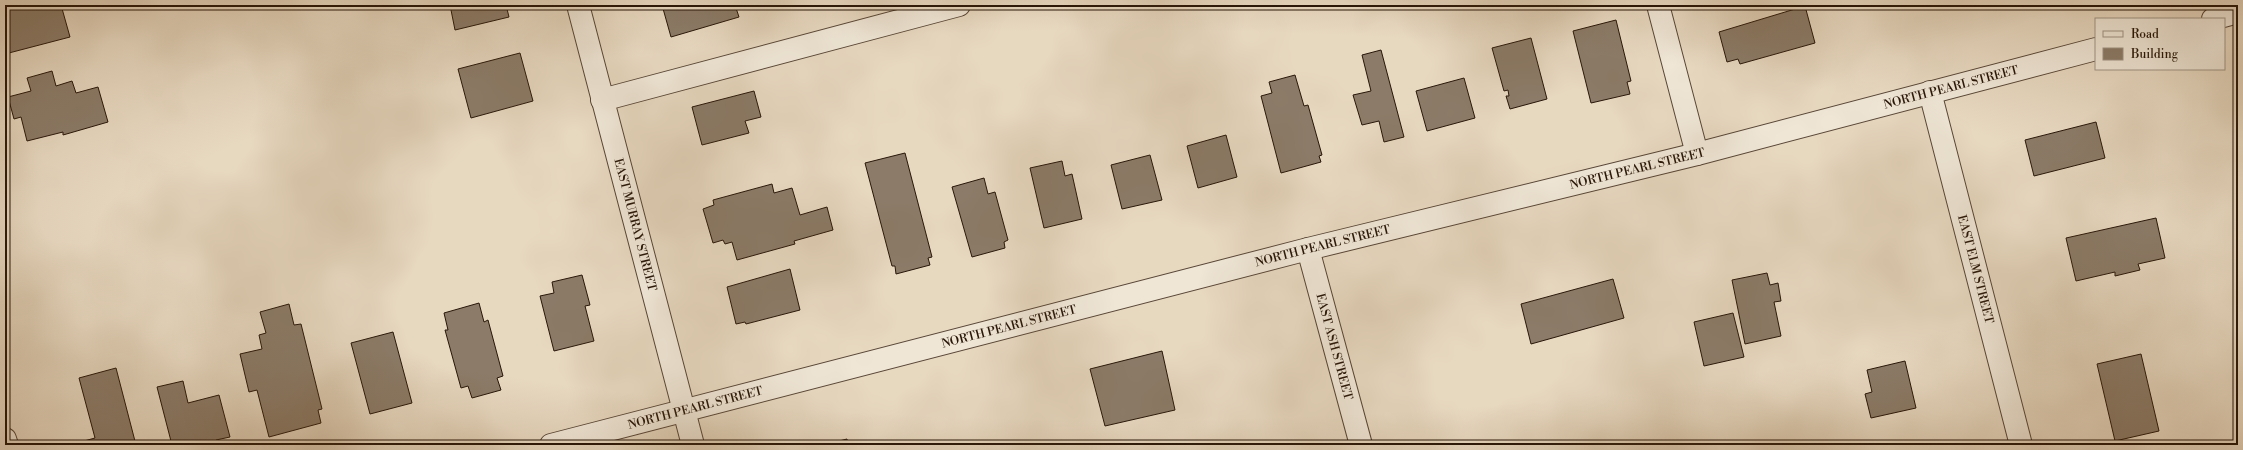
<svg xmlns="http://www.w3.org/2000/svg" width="2243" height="450" font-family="'Libre Bodoni',serif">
	<rect width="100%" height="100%" fill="#e7d8c0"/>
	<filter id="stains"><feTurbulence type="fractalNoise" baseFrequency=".005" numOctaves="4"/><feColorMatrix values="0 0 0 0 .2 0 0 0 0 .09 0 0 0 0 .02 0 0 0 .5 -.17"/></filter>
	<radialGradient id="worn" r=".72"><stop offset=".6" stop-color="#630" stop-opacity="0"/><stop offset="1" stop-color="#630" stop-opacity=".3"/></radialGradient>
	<!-- building -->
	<g fill="#8b7b68" stroke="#281608">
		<path d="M17,5H61L70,37L5,54V8Z"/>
		<path d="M450,5H506L509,17L455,30Z"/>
		<path d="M662,5H735L739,17L671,37Z"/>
		<path d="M1805,6L1815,43L1740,64L1738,59L1727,62L1719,32Z"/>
		<path d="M1616,20L1631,81L1627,82L1630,94L1591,103L1573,31Z"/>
		<path d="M1531,38L1547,99L1510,109L1506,96H1509L1508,90L1504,91L1492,48Z"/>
		<path d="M1381,50L1404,137L1384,142L1379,121L1362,125L1353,95L1371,91L1362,55Z"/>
		<path d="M520,53L533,101L471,118L458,69Z"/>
		<path d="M52,71L56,86L72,81L76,93L98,87L108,122L63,135V132L27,141L21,117L14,119L8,97L31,91L27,78Z"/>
		<path d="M1295,75L1304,106L1308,105L1322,155L1319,156L1321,162L1281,173L1261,96L1272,93L1269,82Z"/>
		<path d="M1464,78L1475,118L1427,131L1416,91Z"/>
		<path d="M754,91L761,117L745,121L749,133L702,145L692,107Z"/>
		<path d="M2096,122L2105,158L2034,176L2025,140Z"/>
		<path d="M1226,135L1237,177L1198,188L1187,146Z"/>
		<path d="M905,153L932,257L928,258L930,265L896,274L895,266H892L865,163Z"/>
		<path d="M1150,155L1162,200L1122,209L1111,165Z"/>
		<path d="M1062,161L1065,176L1072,174L1082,219L1044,228L1030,168Z"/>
		<path d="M984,178L988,194L995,192L1008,240L1004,242L1005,248L972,257L952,187Z"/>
		<path d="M772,184L774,193L792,188L800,215L827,207L833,230L794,241L795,244L737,260L732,242L725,244L723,240L713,243L703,209L714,205L713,200Z"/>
		<path d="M2156,218L2165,258L2138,264L2140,270L2115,276V272L2076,281L2066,238Z"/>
		<path d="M790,269L800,310L746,324L745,322L736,324L727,287Z"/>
		<path d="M1767,273L1770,285L1778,283L1781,301L1774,302L1781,336L1745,344L1732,280Z"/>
		<path d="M582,275L590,305L585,306L594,341L554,351L540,296L554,293L552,282Z"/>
		<path d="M1613,279L1624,318L1531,344L1521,304Z"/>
		<path d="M479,303L484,322L488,320L503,376L497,378L501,390L472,398L468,386L461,388L445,330H448L444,313Z"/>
		<path d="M289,304L294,325L301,324L322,409L318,410L321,423L269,437L257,390L249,392L240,354L262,349L259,335L266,333L260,312Z"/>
		<path d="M1733,313L1744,357L1704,366L1694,322Z"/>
		<path d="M393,332L412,403L370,414L351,343Z"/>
		<path d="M1162,351L1175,410L1105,426L1090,369Z"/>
		<path d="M2141,354L2159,431L2115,441L2097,364Z"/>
		<path d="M1905,361L1916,408L1871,418L1865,394L1872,392L1867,370Z"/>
		<path d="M116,368L136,445H85L84,441L95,438L79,378Z"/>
		<path d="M183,381L188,403L219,395L230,437L216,440L218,445H172L157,387Z"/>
		<path d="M847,439L848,445H823Z"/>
	</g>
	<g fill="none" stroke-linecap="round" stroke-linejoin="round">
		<!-- minor casing -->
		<g stroke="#584636" stroke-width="24">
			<g id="minor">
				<path id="s1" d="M578,5L693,445"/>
				<path d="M1658,5L1697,154"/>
				<path d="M2213,19L2238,12"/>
				<path id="s2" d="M1930,92L2021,445"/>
				<path d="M602,100L959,5"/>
				<path id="s3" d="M1308,249L1361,445"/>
				<path d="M5,439L7,445"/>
				<path id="s4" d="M551,445L1308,249L1697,154L2096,49"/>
			</g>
		</g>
		<!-- minor -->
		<use href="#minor" stroke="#efe6d6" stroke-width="22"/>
	</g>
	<g text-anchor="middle" stroke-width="3.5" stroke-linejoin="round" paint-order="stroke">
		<!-- street labels -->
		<g font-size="12" fill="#281608" stroke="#efe6d6">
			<text dy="4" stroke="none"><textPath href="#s4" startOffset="1445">NORTH PEARL STREET</textPath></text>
			<text dy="4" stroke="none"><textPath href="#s4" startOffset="1121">NORTH PEARL STREET</textPath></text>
			<text dy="4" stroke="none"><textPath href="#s1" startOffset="227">EAST MURRAY STREET</textPath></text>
			<text dy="4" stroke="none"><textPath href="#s4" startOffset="797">NORTH PEARL STREET</textPath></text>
			<text dy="4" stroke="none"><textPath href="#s2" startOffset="183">EAST ELM STREET</textPath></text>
			<text dy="4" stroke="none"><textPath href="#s4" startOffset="473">NORTH PEARL STREET</textPath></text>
			<text dy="4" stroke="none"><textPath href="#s3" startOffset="101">EAST ASH STREET</textPath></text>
			<text dy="4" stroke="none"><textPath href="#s4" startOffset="149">NORTH PEARL STREET</textPath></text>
		</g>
	</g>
	<!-- margin -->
	<rect width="2243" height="450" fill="none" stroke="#e7d8c0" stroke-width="20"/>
	<rect x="6" y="6" width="2231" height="438" fill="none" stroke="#281608" stroke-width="2"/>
	<rect x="10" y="10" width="2223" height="430" fill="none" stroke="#281608"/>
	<!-- legend -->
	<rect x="2095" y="18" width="130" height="52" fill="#efe6d6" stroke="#9f9384"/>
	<rect x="2103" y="31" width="20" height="6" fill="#efe6d6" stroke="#9f9384"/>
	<text x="2131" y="38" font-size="12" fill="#281608">Road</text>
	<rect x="2103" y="48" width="20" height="12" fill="#8b7b68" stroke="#9f9384"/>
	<text x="2131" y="58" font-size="12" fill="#281608">Building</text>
	<rect width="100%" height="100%" filter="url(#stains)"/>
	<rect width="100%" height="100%" fill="url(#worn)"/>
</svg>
